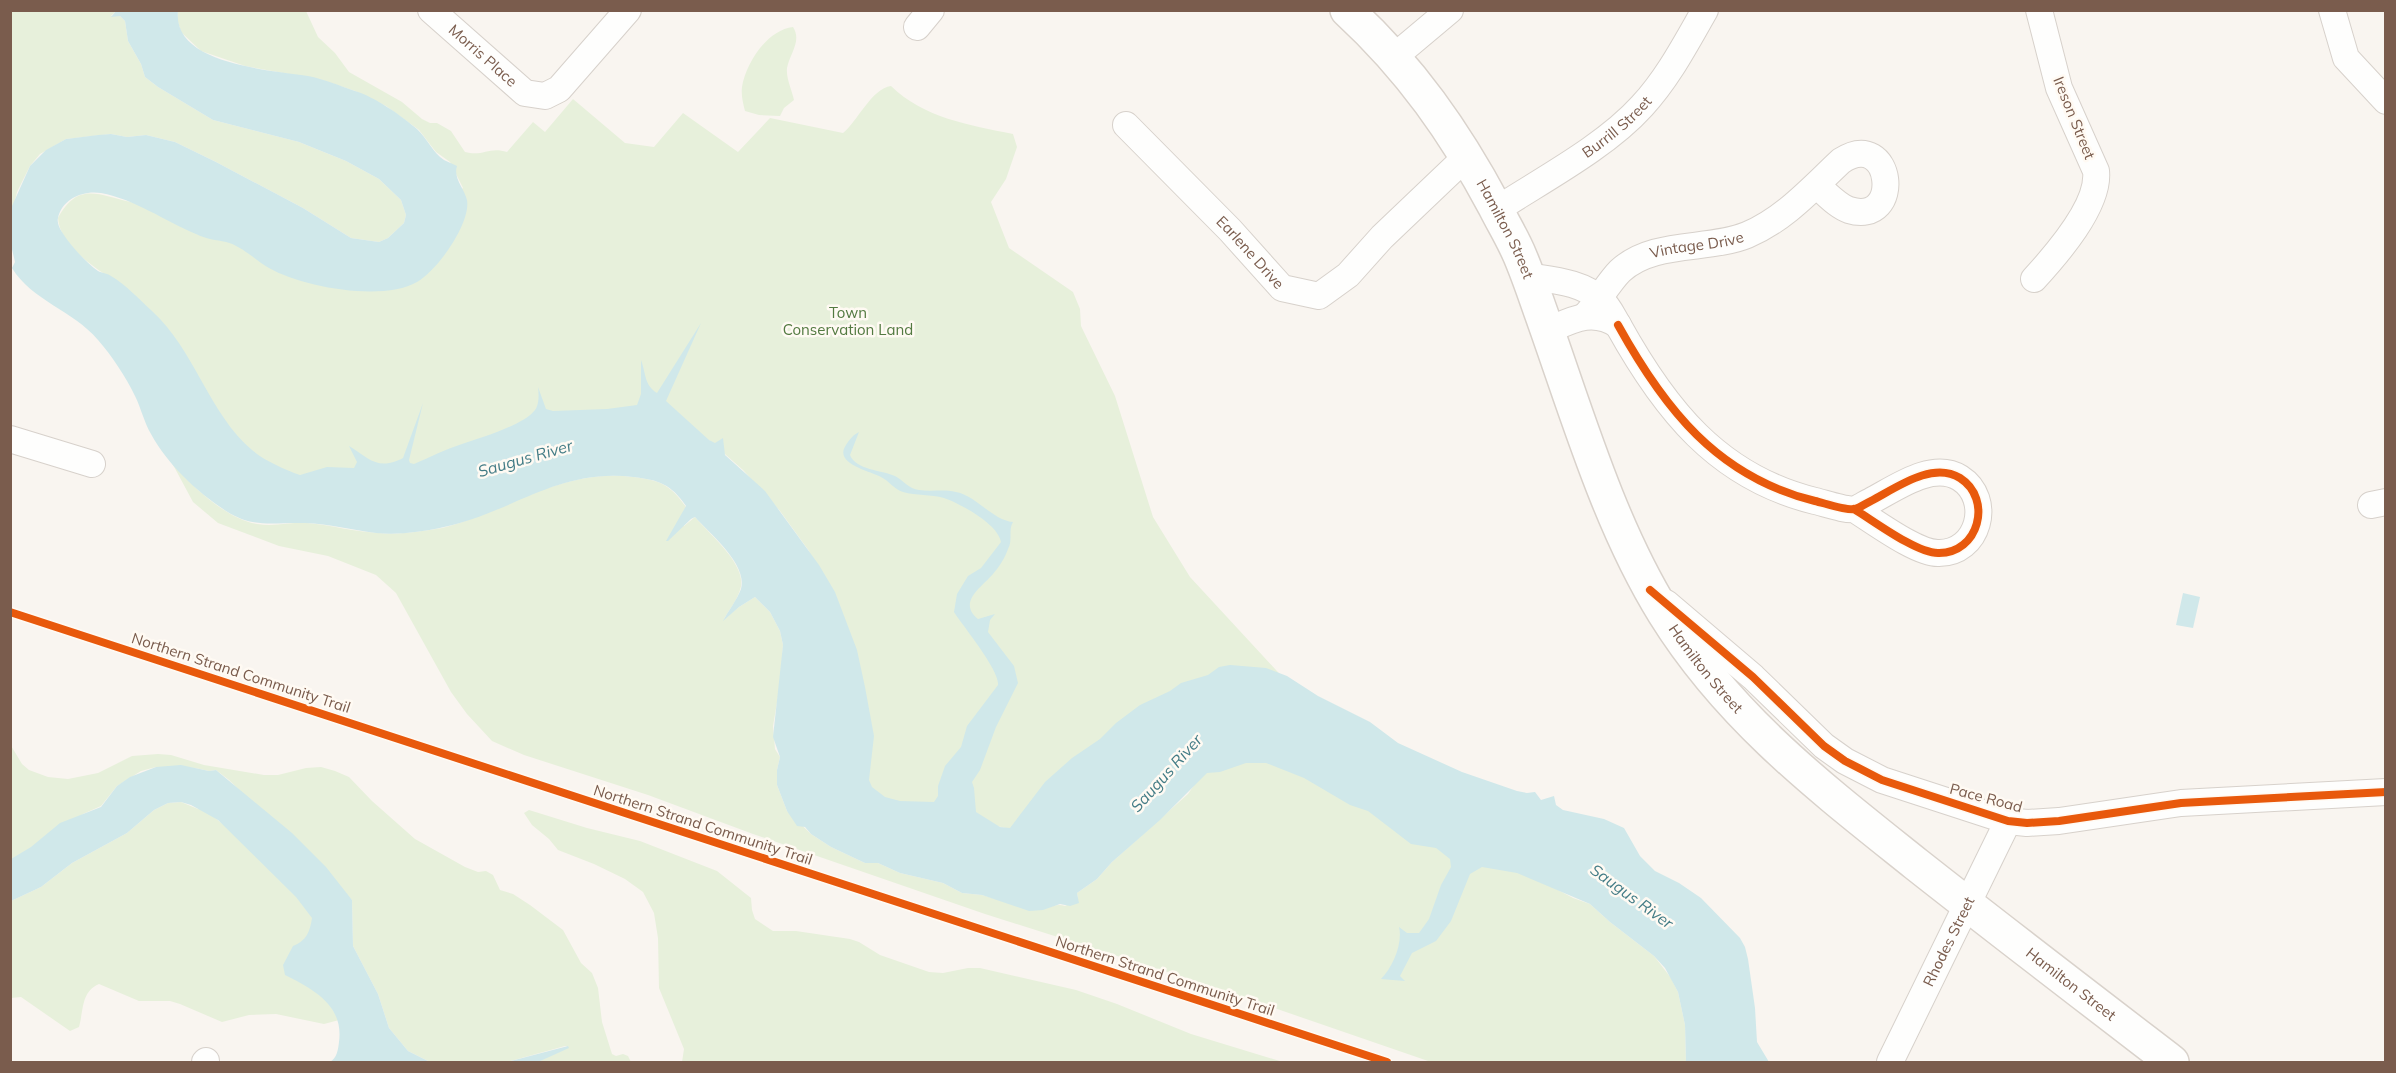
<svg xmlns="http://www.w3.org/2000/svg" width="2396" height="1073" font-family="Mulish,sans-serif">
	<rect width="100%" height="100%" fill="#f9f5f0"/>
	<!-- green -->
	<g fill="#e7f0db">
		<path d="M11,10L116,11L111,16H120L125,21L128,41L141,64L145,77L158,87L213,120L299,142L346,161L379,179L401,200L406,215L404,223L388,238L379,242L351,238L303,208L216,162L175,142L146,135L127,137L111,134L66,139L40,154L30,166L17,192L11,218Z"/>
		<path d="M178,11H306L318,37L335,53L349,72L402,102L422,119L430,123H437L451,131L465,152C483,157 489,146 507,152L533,122L545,132L573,99L625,143L654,147L683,113L738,152L770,118L843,133C857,122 872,88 891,86C924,118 969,125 1013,134L1017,147L1006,179L991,202L1009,248L1073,292L1080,309L1081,326L1115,396L1153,517L1190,577L1288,683L1046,837L873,799L809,551L780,511L743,470L709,440L406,474L293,475L253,459L128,290C106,274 60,250 58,218C78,181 98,195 131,202L345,283L463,188L450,162L436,152L419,130L386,106L355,91L322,80L245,66L201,51L181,32L177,19Z"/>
		<path d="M793,27C802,41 790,53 787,68C786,79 792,90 794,100L784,108L780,116L759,115L745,111C743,103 741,95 742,87C746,63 767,30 793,27Z"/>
		<path d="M171,461C190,485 226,519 257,524C274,527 291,522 307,523C332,525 355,532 379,533C400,535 422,531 442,528C460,524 477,516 494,510C540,490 582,471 633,477C659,480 670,484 686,507L683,512L684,526L695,517C709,534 749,566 740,590C737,600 729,610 724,619L739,607L755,597L770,612L780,631L783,645L781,679L773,726L775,749L780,757L777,770V785L787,811L811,834L831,847L865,863H878L900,873L943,883L962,893L982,895L1035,910C1046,910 1055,902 1065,906L1078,900L1077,893L1097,879L1112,862L1188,794L1205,769L1253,738L1478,847L1573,898L1590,904L1610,922L1654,956L1671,978L1678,992L1685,1025L1686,1062H1431L1193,980L985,914L753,834L648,795L524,755L492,741L467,714L451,692L396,593L376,575L328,556L279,546L218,523L193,502Z"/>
		<path d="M10,744L22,764L29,770L48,777L68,779L98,773L132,756L158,754L171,755L204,765L264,775H278L306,768L321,767L335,771L349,777L372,801L415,839L465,867L478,872L486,871L493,875L500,890L513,894L530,905L563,930L581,963L592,973L598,988L602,1022L612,1054L616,1056L623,1054L628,1056L631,1062H538L568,1046H565L507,1062H430L408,1051L389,1028L378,994L353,946L352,900L229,780L216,770L209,771L195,768L156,767L141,771L117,786L101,806L83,814L11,880Z"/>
		<path d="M181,802L198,809L202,807L308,895L328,1002L339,1020L324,1024L276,1014L249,1015L222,1022L180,1004L170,1001H139L99,984C81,992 84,1009 79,1027L70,1031L21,997L11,998V901L41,887L72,863L127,833L154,810L168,803Z"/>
		<path d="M529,810L587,828L640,841L717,871L751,898L752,910L755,919L773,931H796L850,939L859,942L880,955L929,972L943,973L968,968H980L1076,990L1117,1004L1191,1034L1283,1062H682L684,1049L659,988L658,938L654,913L643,892L625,879L594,864L558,850L549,839L532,825L524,813Z"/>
	</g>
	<!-- water -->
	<g fill="#d0e8ea">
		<path d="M116,11H178C172,65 272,70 308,76C324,79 340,86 355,91C375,97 402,116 417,129C427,138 433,153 444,160C448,162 453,164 457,166C453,178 464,188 467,200C471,223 438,270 417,282C383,302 302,287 269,268C255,260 242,246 226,242C216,240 206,239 196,234C165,221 134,199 101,193C83,190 62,199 58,218C56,226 65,236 69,242C77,252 88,264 98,271C102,273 107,273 111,276C126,285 139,299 152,311C194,349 210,415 252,450C265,461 284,469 300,475L327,467L354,468L357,462L349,446C370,459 378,471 403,458L423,403L409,460L410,463L414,464C430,457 446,449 462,444C480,438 524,425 535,410C539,405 539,394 538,387L546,409L553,411L607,409L637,405L641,394V360C646,373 644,385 657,393L701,323L666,401L709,440L715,443L723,438L725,455L765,491L819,565L835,592L857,650L865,687L874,736L869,780L872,787L885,797L900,801L934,802L938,796V786L945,766L961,747L967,726L998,685C1000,671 963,626 954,612L957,594L968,576L981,568L1001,542C998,524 961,504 944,498C931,494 916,496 903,492C894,489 889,481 881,477C870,471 833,464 846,445C850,439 853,435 859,432L850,455C856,470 881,470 895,476C903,480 909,489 919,490C931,492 944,489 956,492C977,496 992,520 1013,522C1008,530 1013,540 1008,549C1005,558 999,567 993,574C982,587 957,602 978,619L995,614L990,620L988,632L1014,666L1018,683L996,727L980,770L972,782L974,788L976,812L1000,827L1010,828L1045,782L1072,758L1100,739L1116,723L1140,705L1170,691L1181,683L1208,675L1219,667L1230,665L1266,668L1287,676L1318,696L1370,722L1398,743L1462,772L1517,791L1527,793L1535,792L1541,800L1554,796L1556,805L1563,810L1604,819L1624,828L1640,856L1655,871L1679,883L1701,898L1740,938L1745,947L1748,959L1755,1008L1757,1042L1769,1062H1686L1685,1025L1678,992L1665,968L1654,956L1610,922L1590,904L1517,873L1482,867L1470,874L1451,921L1436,941L1412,953L1400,976L1405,981L1381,979C1393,967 1403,943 1399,927L1407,933H1419L1429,919L1441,885L1451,867L1450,859L1436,848L1411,844L1368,811L1350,805L1304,778L1266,763H1246L1220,772L1207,773L1160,820L1112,862L1097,879L1077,893L1079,903L1070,906L1060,904L1043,910L1029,911L982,895L962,893L943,883L900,873L878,863H865L831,847L811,834L805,827L797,826L787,811L777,785V770L780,757L773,737L783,645L780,631L770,612L755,597L739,607L723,621C728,611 737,600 741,589C748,564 709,533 695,517L691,519L668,541H666L686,506C671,484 659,480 633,477C558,468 511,513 444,527C422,532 398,535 376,533C352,530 329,524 305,523C274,522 254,529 226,511C197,492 168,465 151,434C144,422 141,408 135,396C126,377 112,356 98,340C73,310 32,301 12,268L15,262L11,245L12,206L30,166L46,150L66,139L98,135L111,134L127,137L146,135L175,142L216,162L303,208L351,238L379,242L388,238L404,223L406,215L401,200L379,179L346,161L299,142L213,120L158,87L145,77L141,64L128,41L125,21L120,16L111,17Z"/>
		<path d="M2183,593L2200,597L2193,628L2176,625Z"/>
		<path d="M181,765L209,771L216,770L292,833L326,867L352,900L353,946L378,994L389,1028L408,1051L430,1062H330C337,1058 338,1050 339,1042C344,1005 313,989 285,975L283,965L293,946C306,941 310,932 312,918L296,897L218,820L191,805L181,802L168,803L154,810L127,833L72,863L41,887L11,901V859L31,847L60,823L101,807L117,786L130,777L156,767Z"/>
		<path d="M568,1046L569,1048L538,1062H507Z"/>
	</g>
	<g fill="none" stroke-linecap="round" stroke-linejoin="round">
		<!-- minor casing -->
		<g stroke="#d7d1cb" stroke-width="28">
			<g id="minor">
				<path id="s1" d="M431,10L525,93L545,96L559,89L628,10"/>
				<path d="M2332,10L2346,58L2386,101"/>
				<path d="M917,27L931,10"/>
				<path d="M1394,57L1450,10"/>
				<path id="s2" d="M1126,125L1230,230L1282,288L1319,296L1348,275L1382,237L1466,157"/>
				<path id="s3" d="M1496,210C1542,180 1605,147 1642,106C1668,78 1686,43 1705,10"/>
				<path d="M1527,276C1552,280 1584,282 1602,301C1609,307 1613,317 1618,325C1592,308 1572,320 1547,331"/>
				<path d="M2034,279C2056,255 2100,205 2096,171L2059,88L2039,10"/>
				<path id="s4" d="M1586,315C1598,302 1608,283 1620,271C1653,240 1708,251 1747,235C1785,219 1812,188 1841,161C1893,127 1904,227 1849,210C1837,206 1826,193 1816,185"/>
				<path d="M1618,325C1664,408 1717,477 1815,501C1824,503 1847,511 1855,509C1860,508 1866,503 1871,501C1896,488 1932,461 1960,478C1993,499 1979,554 1938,553C1916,553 1874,521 1854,509"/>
				<path d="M10,439L92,464"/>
				<path d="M2371,505L2386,502"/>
				<path d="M1666,603L1753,677L1824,746L1845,761L1882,780L2008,821L2027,823L2059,821L2181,803L2386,792"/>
				<path d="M205,1062L206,1061"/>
				<path id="s5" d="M1890,1062L2008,821"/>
			</g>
		</g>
		<!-- secondary casing -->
		<g stroke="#d9d2cb" stroke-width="36">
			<g id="secondary">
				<path id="s6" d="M1347,10C1410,68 1455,132 1495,207C1503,223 1513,239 1520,256C1529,277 1536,299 1544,321C1578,417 1610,526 1664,613C1729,718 1821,788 1916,864C2001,931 2086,996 2172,1062"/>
			</g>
		</g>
		<!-- minor -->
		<use href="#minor" stroke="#fefefd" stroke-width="26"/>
		<!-- secondary -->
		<use href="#secondary" stroke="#fefefd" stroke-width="33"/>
		<!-- cycleway casing -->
		<g stroke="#fffaf3" stroke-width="11">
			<g id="cycleway">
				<path d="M1618,325C1664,408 1717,477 1815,501C1824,503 1847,511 1855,509C1860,508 1866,503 1871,501C1896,488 1932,461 1960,478C1993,499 1979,554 1938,553C1916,553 1874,521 1854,509"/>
				<path d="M1650,590L1753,677L1824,746L1845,761L1882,780L2008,821L2027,823L2059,821L2181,803L2386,792"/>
				<path d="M10,612L1387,1062"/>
			</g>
		</g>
		<!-- cycleway -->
		<use href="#cycleway" stroke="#e8590c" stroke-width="8"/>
	</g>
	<g text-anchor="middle" stroke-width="5" stroke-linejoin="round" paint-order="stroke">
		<!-- street labels -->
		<g font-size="15" fill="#7a5c4d" stroke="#fffaf3">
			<text dy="5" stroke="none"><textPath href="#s1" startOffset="69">Morris Place</textPath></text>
			<text transform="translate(2074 118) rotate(68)" y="5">Ireson Street</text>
			<text dy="5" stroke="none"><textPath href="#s3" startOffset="147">Burrill Street</textPath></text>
			<text dy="5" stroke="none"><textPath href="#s6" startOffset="272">Hamilton Street</textPath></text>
			<text dy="5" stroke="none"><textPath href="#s4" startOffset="138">Vintage Drive</textPath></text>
			<text dy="5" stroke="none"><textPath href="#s2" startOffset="178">Earlene Drive</textPath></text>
			<text dy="5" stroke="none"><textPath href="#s6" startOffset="758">Hamilton Street</textPath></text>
			<text transform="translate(241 673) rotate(18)" y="5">Northern Strand Community Trail</text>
			<text transform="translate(1986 798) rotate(15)" y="5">Pace Road</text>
			<text transform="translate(703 825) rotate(18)" y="5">Northern Strand Community Trail</text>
			<text dy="5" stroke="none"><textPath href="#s5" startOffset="134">Rhodes Street</textPath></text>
			<text transform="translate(1165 976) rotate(18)" y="5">Northern Strand Community Trail</text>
			<text dy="5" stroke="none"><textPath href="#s6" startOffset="1242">Hamilton Street</textPath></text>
		</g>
		<!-- park labels -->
		<g font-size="15" fill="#537a41" stroke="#fffaf3">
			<text x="848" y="318">Town<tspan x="848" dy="17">Conservation Land</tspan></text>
		</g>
		<!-- water labels -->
		<g font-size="16" font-style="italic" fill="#437c86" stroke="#fffaf3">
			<text transform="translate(525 458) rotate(-16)" y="6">Saugus River</text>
			<text transform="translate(1166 773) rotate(-48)" y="6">Saugus River</text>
			<text transform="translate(1632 896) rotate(36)" y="6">Saugus River</text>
		</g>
	</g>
	<!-- border -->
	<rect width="2396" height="1073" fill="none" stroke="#7a5c4d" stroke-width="24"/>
</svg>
